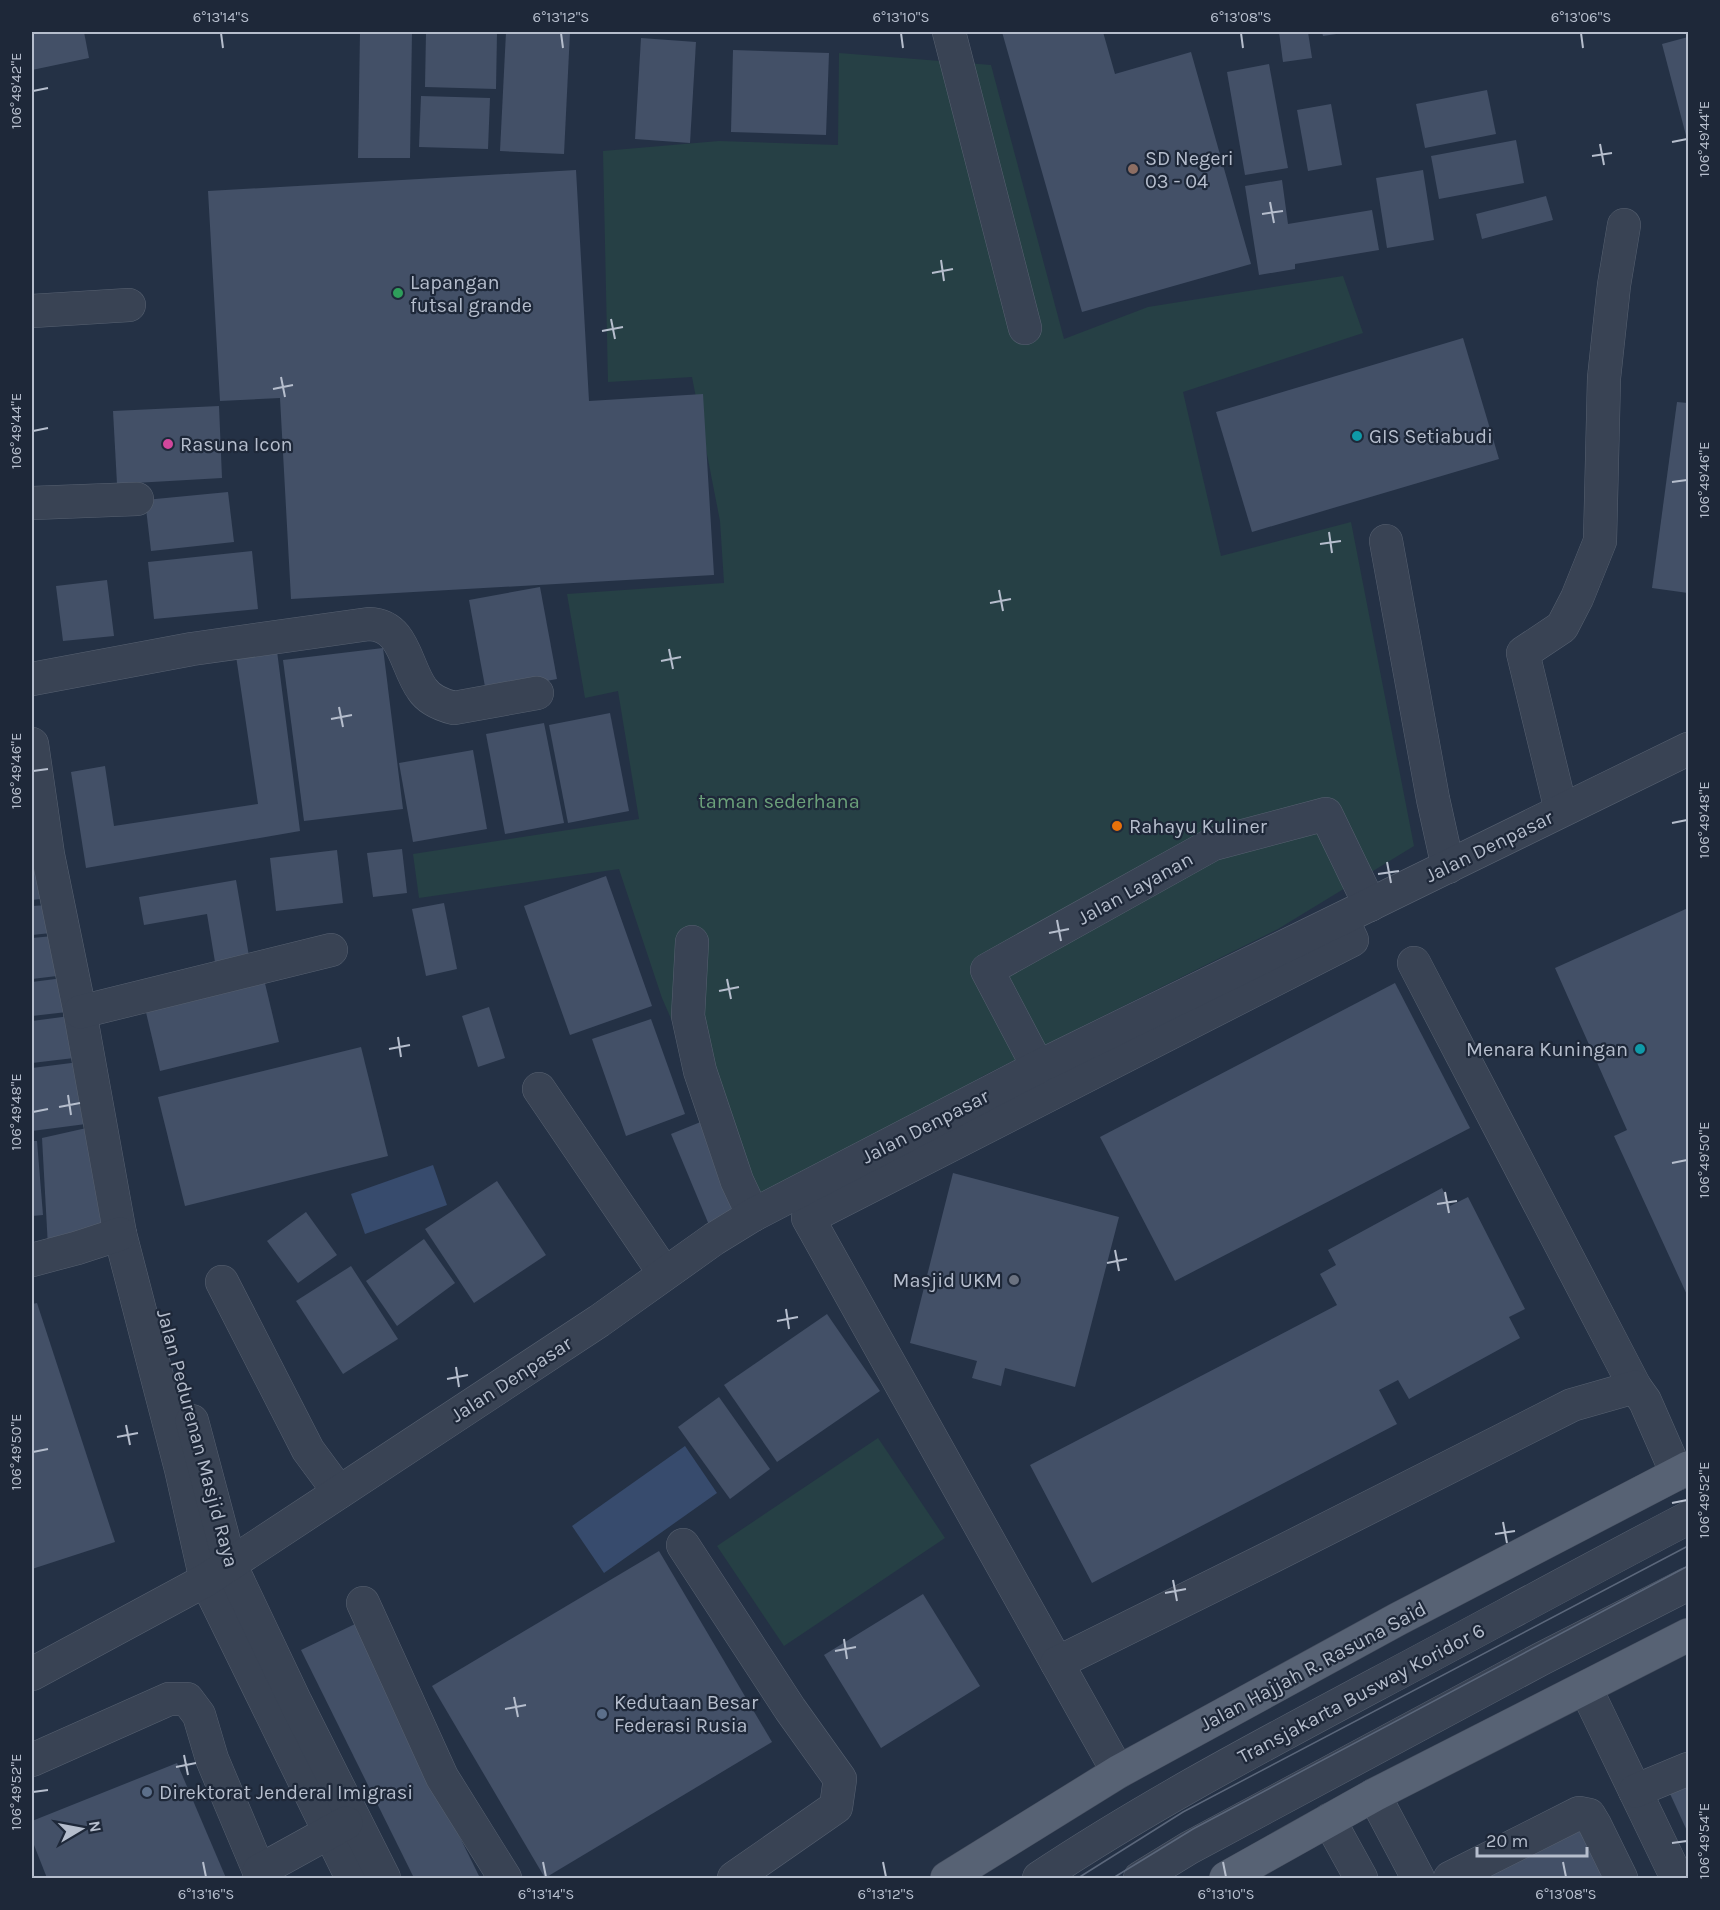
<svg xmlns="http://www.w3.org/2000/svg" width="1720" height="1910" font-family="Karla,sans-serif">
	<rect width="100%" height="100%" fill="#243145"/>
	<!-- green -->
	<g fill="#264045">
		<path d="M839,53L991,65L1064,339L1148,307L1343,276L1363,333L1183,392L1221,556L1351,522L1414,846L1278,929L983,1076L754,1209L662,998L619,869L419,898L413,854L639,819L618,691L585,698L567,594L724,583L720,521L692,377L608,382L603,151L719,141L838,145Z"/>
		<path d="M878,1438L945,1538L784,1646L717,1546Z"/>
	</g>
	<!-- water -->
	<g fill="#374b6d">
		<path d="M433,1165L447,1205L365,1234L351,1194Z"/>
		<path d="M685,1446L717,1493L604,1573L572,1526Z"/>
	</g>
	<!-- building -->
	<g fill="#435067">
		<path d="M45,32H84L89,58L32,70V34Z"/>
		<path d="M360,32H412L410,158H358Z"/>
		<path d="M426,32H497L496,89L425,87Z"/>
		<path d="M506,32H570L564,154L500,151Z"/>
		<path d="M1002,32H1103L1115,74L1191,52L1251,264L1082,312Z"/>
		<path d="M1279,32H1308L1312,58L1283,62Z"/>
		<path d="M1322,32H1343V33L1323,36Z"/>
		<path d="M1688,37V143L1662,44Z"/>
		<path d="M641,38L696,42L690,143L635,139Z"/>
		<path d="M733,50L829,53L826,135L731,132Z"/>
		<path d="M1269,64L1288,168L1245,175L1227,72Z"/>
		<path d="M1487,90L1496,134L1425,148L1416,104Z"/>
		<path d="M421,96L490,98L488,149L419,147Z"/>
		<path d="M1331,104L1342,165L1308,171L1297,110Z"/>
		<path d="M1516,140L1524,183L1439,199L1431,156Z"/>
		<path d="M576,170L589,401L703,394L714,575L291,599L280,398L220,401L208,191Z"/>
		<path d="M1423,170L1434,240L1387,248L1376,178Z"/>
		<path d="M1282,180L1288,224L1372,210L1379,250L1295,264V269L1259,275L1245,186Z"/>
		<path d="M1546,196L1553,220L1482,239L1476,214Z"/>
		<path d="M1463,338L1499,459L1252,532L1216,412Z"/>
		<path d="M1677,402L1688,403V593L1652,588Z"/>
		<path d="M219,406L222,478L117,484L113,411Z"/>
		<path d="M228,492L234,542L151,551L145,500Z"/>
		<path d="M252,551L258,609L154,619L148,562Z"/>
		<path d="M107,580L114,636L63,641L56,586Z"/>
		<path d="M540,587L557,679L486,692L469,600Z"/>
		<path d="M383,648L403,809L304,821L283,660Z"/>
		<path d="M277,651L300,831L86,868L71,772L105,766L114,826L258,804L236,656Z"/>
		<path d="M610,713L629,811L568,823L549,725Z"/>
		<path d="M544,723L564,823L505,834L486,734Z"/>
		<path d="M473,750L487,829L413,842L399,763Z"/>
		<path d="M32,841L48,898L32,900Z"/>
		<path d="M402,849L407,893L373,897L367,853Z"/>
		<path d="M337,850L343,903L276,911L270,858Z"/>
		<path d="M606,876L652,1006L570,1035L524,906Z"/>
		<path d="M236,880L251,968L217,974L207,914L144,925L139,897Z"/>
		<path d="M444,903L457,969L426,976L412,909Z"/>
		<path d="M48,905L51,933L32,935V906Z"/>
		<path d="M1688,908V1297L1614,1136L1627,1130L1555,968Z"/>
		<path d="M53,936L57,976L32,979V938Z"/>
		<path d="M263,975L279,1042L160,1071L144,1004Z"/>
		<path d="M63,978L67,1012L32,1016V982Z"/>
		<path d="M1395,983L1470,1128L1175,1281L1100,1137Z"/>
		<path d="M489,1007L505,1058L478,1067L462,1016Z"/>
		<path d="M70,1016L74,1058L32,1063V1021Z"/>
		<path d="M651,1019L685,1114L626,1136L592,1039Z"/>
		<path d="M361,1047L388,1156L185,1206L158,1097Z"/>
		<path d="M79,1062L86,1124L32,1131V1068Z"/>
		<path d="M703,1121L741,1211L709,1225L671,1134Z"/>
		<path d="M91,1127L115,1230L48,1247L42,1138Z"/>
		<path d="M32,1141H37L43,1215L32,1216Z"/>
		<path d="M953,1173L1119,1217L1075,1387L1005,1368L1001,1386L972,1378L977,1361L910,1343Z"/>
		<path d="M497,1181L546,1255L474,1303L425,1229Z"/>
		<path d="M1442,1188L1450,1206L1468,1197L1525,1309L1509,1317L1520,1338L1409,1399L1398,1380L1379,1390L1397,1424L1092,1583L1030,1465L1337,1305L1320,1274L1336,1265L1328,1250Z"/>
		<path d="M306,1212L337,1255L298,1283L267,1241Z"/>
		<path d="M424,1239L455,1283L397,1326L366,1281Z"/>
		<path d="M351,1266L398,1339L343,1374L296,1301Z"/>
		<path d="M37,1303L115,1542L32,1569V1304Z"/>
		<path d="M827,1314L880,1391L777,1462L724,1385Z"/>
		<path d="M719,1397L770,1469L730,1499L678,1427Z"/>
		<path d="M659,1551L772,1742L545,1878L432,1686Z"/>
		<path d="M923,1594L980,1686L881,1748L824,1655Z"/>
		<path d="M355,1624L480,1878H414L301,1650Z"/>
		<path d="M177,1763L226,1878H47L32,1840V1821Z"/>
		<path d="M1666,1785L1688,1786V1833Z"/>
		<path d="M1586,1827L1612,1878H1484Z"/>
	</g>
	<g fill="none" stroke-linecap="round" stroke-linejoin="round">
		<!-- minor casing -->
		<g stroke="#576171" stroke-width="34">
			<g id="minor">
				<path d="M949,32L1025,328"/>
				<path d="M32,311L129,305"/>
				<path d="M32,503L137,499"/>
				<path d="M1386,541L1433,799L1448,867"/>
				<path d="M32,679L192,649L369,624C405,625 405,666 422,689C429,700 442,705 454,708L537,693"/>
				<path d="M32,744L48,855L80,1012L120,1234L181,1469L206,1580L352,1878"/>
				<path d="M1561,810L1523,653L1562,627L1577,598L1600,541L1604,378L1614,285L1624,225"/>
				<path d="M692,942L688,1016L700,1071L737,1181L753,1215"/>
				<path d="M1414,963L1635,1387"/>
				<path d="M80,1012L331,950"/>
				<path d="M1038,1067L987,970L1213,844L1326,814L1370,905"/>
				<path d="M539,1089L664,1273"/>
				<path d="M32,1260L77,1248L120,1234"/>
				<path d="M222,1282L308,1450L339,1492"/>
				<path d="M192,1421L230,1564L296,1703L384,1878"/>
				<path d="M683,1545L790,1709L840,1779L836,1807L734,1878"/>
				<path d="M363,1603L442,1777L505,1878"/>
				<path d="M1057,1663L808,1218L1352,940L1342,919"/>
				<path d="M32,1674L206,1580L599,1321L714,1239L753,1215L1038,1067L1688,749"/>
				<path d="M1586,1689L1677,1878"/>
				<path d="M32,1760L169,1699H187L199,1715L212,1759L262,1878"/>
				<path d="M1118,1772L1057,1663L1273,1556L1572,1405L1635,1387L1645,1401L1677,1474"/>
				<path d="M1635,1791L1688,1769"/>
				<path d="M1374,1795L1418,1878"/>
				<path d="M1329,1820L1361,1878"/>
				<path d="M259,1871L346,1823"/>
				<path d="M1039,1878C1147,1806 1263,1745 1377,1684C1481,1629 1584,1572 1688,1518"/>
				<path d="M1140,1878L1189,1848L1541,1659L1688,1584"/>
				<path d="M1450,1878L1579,1813L1589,1815L1595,1825L1621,1878"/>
			</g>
		</g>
		<!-- major casing -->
		<g stroke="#434c5d" stroke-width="34">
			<g id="major">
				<path d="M947,1878L1118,1772L1398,1619L1688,1468"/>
				<path d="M1226,1878L1374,1795L1688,1635"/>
			</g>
		</g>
		<!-- minor -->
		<use href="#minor" stroke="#394354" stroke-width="33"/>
		<!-- major -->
		<use href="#major" stroke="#576274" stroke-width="33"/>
		<!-- tram -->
		<g stroke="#5b677b" stroke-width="1.5">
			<path d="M1078,1878L1183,1812L1688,1546"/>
			<path d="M1113,1878L1193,1829L1688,1566"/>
		</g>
	</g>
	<!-- ticks -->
	<path fill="none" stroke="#b6becd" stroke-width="2" d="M221,33L223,48M561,33L563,48M901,33L903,48M1241,33L1243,48M1581,33L1583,48M33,91L48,88M1672,142L1687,139M1600,144L1604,165M1592,156L1612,153M1270,202L1274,223M1262,214L1283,211M941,260L944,281M932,273L953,269M611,319L615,339M602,331L623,327M281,377L285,397M273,389L293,385M33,431L48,428M1672,482L1687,480M1329,532L1332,553M1320,544L1341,541M999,590L1003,611M990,603L1011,599M669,649L673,669M661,661L681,657M339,707L343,727M331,719L352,715M33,771L48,769M1672,823L1687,820M1387,862L1391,883M1378,874L1399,871M1057,920L1061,941M1049,933L1069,929M727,979L731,999M719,991L739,987M398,1037L401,1057M389,1049L410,1045M68,1095L71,1115M59,1107L80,1103M33,1112L48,1109M1672,1163L1687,1160M1445,1192L1449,1213M1437,1204L1457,1201M1115,1250L1119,1271M1107,1263L1127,1259M786,1309L789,1329M777,1321L798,1317M456,1367L459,1387M447,1379L468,1375M126,1425L130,1445M117,1437L138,1433M33,1452L48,1449M1672,1503L1687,1500M1503,1522L1507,1543M1495,1534L1515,1531M1173,1580L1177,1601M1165,1593L1186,1589M844,1639L847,1659M835,1651L856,1647M514,1697L518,1717M505,1709L526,1705M184,1755L188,1775M176,1767L196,1763M33,1792L48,1790M1672,1843L1687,1841M203,1862L206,1877M543,1862L546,1877M883,1862L886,1877M1223,1862L1226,1877M1563,1862L1566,1877"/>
	<!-- markers -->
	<circle fill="#8d6e63" stroke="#1e2839" stroke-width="2" cx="1133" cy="169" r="6"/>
	<circle fill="#2e9e5b" stroke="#1e2839" stroke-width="2" cx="398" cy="293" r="6"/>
	<g fill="#0f9aa8" stroke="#1e2839" stroke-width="2">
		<circle cx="1357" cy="436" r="6"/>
		<circle cx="1640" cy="1049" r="6"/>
	</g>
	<circle fill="#d1479c" stroke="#1e2839" stroke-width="2" cx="168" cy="444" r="6"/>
	<circle fill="#e8710a" stroke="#1e2839" stroke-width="2" cx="1117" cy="826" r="6"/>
	<circle fill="#6b7280" stroke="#1e2839" stroke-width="2" cx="1014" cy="1280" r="6"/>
	<g fill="#5c6f8a" stroke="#1e2839" stroke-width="2">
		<circle cx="602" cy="1714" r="6"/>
		<circle cx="147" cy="1792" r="6"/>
	</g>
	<g text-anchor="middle" stroke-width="4.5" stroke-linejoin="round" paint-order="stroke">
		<!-- poi labels -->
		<g font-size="20" fill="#b6becd" stroke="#1e2839" text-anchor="start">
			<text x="1145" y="165">SD Negeri<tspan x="1145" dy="23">03 - 04</tspan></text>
			<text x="410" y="289">Lapangan<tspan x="410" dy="23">futsal grande</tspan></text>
			<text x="1369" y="443">GIS Setiabudi</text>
			<text x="180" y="451">Rasuna Icon</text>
			<text x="1129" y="833">Rahayu Kuliner</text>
			<text x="1628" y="1056" text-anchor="end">Menara Kuningan</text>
			<text x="1002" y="1287" text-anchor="end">Masjid UKM</text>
			<text x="614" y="1709">Kedutaan Besar<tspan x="614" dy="23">Federasi Rusia</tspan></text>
			<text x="159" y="1799">Direktorat Jenderal Imigrasi</text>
		</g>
		<!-- park labels -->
		<g font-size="20" fill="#6ba07a" stroke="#1e2839">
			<text x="779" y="808">taman sederhana</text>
		</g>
		<!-- street labels -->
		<g font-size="20" fill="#b6becd" stroke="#1e2839">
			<text transform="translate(1489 846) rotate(-26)" y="7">Jalan Denpasar</text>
			<text transform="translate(1135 888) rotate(-29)" y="7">Jalan Layanan</text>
			<text transform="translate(925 1126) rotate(-27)" y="7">Jalan Denpasar</text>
			<text transform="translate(511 1379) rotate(-33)" y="7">Jalan Denpasar</text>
			<text transform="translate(198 1438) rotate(75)" y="7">Jalan Pedurenan Masjid Raya</text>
			<text transform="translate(1313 1666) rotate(-28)" y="7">Jalan Hajjah R. Rasuna Said</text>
			<text transform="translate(1361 1693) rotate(-28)" y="7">Transjakarta Busway Koridor 6</text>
		</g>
	</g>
	<!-- border -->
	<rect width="1720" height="1910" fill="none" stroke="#1e2839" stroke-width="66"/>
	<!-- north arrow -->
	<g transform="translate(81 1829) rotate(80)" stroke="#1e2839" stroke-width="4.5" paint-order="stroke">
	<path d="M0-4.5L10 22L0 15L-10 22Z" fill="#b6becd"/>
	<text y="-9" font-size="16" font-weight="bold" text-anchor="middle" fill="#b6becd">N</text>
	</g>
	<!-- scale -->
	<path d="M1477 1847v9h110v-9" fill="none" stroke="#b6becd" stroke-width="3"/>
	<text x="1486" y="1847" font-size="18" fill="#b6becd" stroke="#1e2839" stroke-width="4.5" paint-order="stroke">20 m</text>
	<rect x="33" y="33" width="1654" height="1844" fill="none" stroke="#b6becd" stroke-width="2"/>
	<g font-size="15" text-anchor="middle" fill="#b6becd">
		<text x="221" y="22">6°13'14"S</text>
		<text x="561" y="22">6°13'12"S</text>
		<text x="901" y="22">6°13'10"S</text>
		<text x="1241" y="22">6°13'08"S</text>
		<text x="1581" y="22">6°13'06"S</text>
		<text transform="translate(16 91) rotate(-90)" y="5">106°49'42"E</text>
		<text transform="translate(1704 139) rotate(-90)" y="5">106°49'44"E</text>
		<text transform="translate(16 431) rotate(-90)" y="5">106°49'44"E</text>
		<text transform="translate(1704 480) rotate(-90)" y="5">106°49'46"E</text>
		<text transform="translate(16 771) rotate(-90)" y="5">106°49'46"E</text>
		<text transform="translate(1704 820) rotate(-90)" y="5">106°49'48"E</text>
		<text transform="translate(16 1112) rotate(-90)" y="5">106°49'48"E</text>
		<text transform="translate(1704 1160) rotate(-90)" y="5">106°49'50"E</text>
		<text transform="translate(16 1452) rotate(-90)" y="5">106°49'50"E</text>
		<text transform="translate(1704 1500) rotate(-90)" y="5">106°49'52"E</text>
		<text transform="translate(16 1792) rotate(-90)" y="5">106°49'52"E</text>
		<text transform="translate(1704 1841) rotate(-90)" y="5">106°49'54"E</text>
		<text x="206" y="1899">6°13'16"S</text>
		<text x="546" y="1899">6°13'14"S</text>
		<text x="886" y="1899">6°13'12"S</text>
		<text x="1226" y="1899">6°13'10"S</text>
		<text x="1566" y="1899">6°13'08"S</text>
	</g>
</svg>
